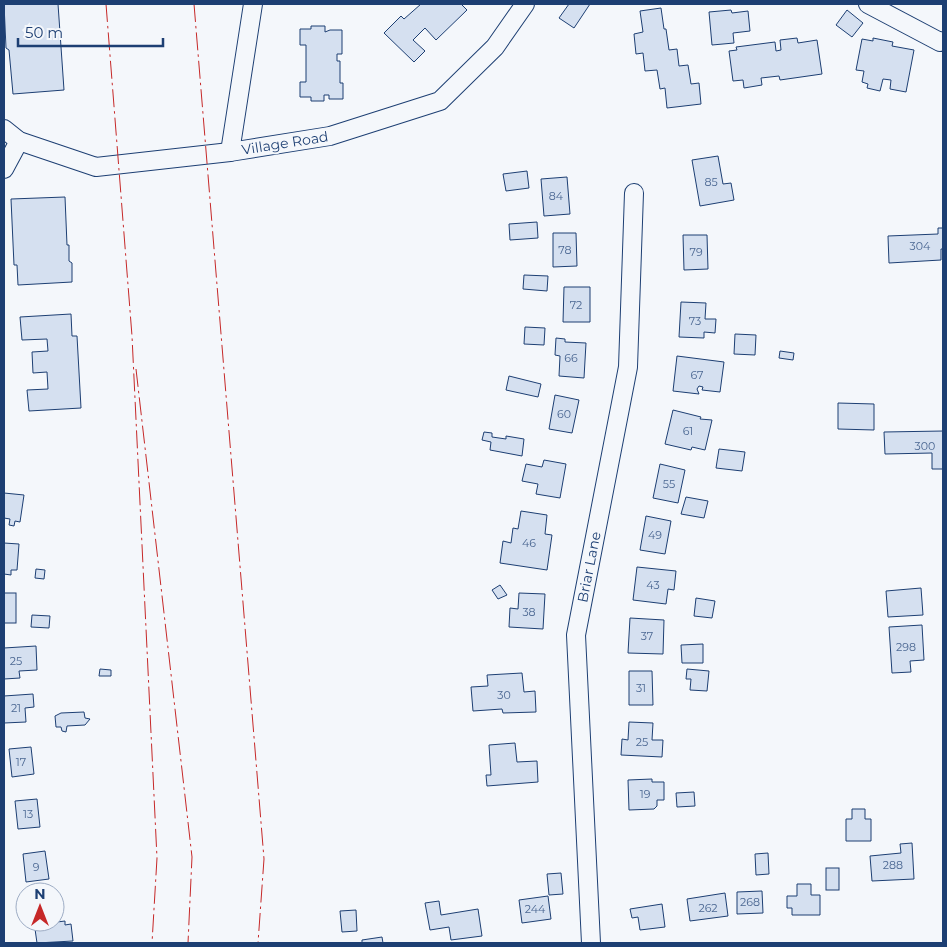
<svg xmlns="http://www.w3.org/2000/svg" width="947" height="947" font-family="Montserrat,sans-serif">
	<rect width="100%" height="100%" fill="#f4f7fb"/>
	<!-- building -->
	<g fill="#d5e0f0" stroke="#1d3f73">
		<path d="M4,4H58L64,90L13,94L9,50L6,48Z"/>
		<path d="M421,4H461L467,10L436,40L425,28L413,40L425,51L414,62L384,33L401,16L404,19Z"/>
		<path d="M569,4H590L574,28L559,18Z"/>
		<path d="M661,8L664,29H666L669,50L677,49L679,66L688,65L691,84L699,83L701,104L667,108L665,88L660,89L657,70L645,71L643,53L636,54L634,34L643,32L640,11Z"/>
		<path d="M731,10L732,13L748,11L750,31L733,33L734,43L712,45L709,12Z"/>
		<path d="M847,10L863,23L852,37L836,25Z"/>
		<path d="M311,26H325V32L330,30H342V54H337V61H340V83H343V99H329V95H324V101H311V97H300V82H306V45H300V29H311Z"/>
		<path d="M797,38L798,43L817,40L822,74L780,80L779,76L761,78L762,85L744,88L743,80L733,81L729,51L737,50L736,47L775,42L776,51L781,50L780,40Z"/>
		<path d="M873,38L893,42L892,46L914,50L906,92L890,89L891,80L883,79L880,91L867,88L868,84L862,82L864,71L856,70L862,39L873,41Z"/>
		<path d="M718,156L723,184L731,183L734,200L700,206L692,160Z"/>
		<path d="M527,171L529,188L506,191L503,174Z"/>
		<path d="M567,177L570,214L544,216L541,179Z"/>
		<path d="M65,197L67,245H69V261L72,263V282L18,285L17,265H14L11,199Z"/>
		<path d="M537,222L538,238L510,240L509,224Z"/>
		<path d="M938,228H943V249H941V260L889,263L888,236L938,234Z"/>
		<path d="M553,233H576L577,266L553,267Z"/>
		<path d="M683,235H707L708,269L684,270Z"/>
		<path d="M524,275L548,276L547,291L523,289Z"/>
		<path d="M564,287H590V322H563Z"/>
		<path d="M681,302L706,303L705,319H716L715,333L704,332V338L679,337Z"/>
		<path d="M71,314L72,336H77L81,408L29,411L27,390L48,389L47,372L33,373L32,352L48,351L47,339L22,340L20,317Z"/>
		<path d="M525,327L545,328L544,345L524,344Z"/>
		<path d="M735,334L756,335L755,355L734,354Z"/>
		<path d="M556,338L565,339V342L586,343L584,378L559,376L560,356L555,355Z"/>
		<path d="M780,351L794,353L793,360L779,358Z"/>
		<path d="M677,356L724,362L720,392L702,390L703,387L699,386L697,389L699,394L673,391Z"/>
		<path d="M509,376L541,384L538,397L506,390Z"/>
		<path d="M555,395L579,400L572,433L549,429Z"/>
		<path d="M838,403L874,404V430L838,429Z"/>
		<path d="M673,410L701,417L700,419L712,420L705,450L692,447L691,450L665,444Z"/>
		<path d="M943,431V469H932V453L885,454L884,432Z"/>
		<path d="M484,432L492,433V437L506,439V436L524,439L522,456L490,450L491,442L482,440Z"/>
		<path d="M719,449L745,452L742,471L716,468Z"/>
		<path d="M544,460L566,464L560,498L536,494L538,484L522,481L526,464L542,467Z"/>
		<path d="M660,464L685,470L678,503L653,498Z"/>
		<path d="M4,493L24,495L20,522L15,521L14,526L9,525L10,519L4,518Z"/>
		<path d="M686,497L708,501L704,518L681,514Z"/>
		<path d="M521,511L547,515L545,534L552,535L547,570L500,563L503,541L511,543L513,528L518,529Z"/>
		<path d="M646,516L671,521L665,554L640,550Z"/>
		<path d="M4,543L19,544L17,570H11V575L4,574Z"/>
		<path d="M637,567L676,571L674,590L668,589L666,604L633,600Z"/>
		<path d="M36,569L45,570L44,579L35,578Z"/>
		<path d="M500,585L507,595L498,599L492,590Z"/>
		<path d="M921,588L923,615L888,617L886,591Z"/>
		<rect x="4" y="593" width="12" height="30"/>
		<path d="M519,593L545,594L543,629L509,627L510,608L518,609Z"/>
		<path d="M696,598L715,601L712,618L694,616Z"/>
		<path d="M32,615L50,616L49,628L31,627Z"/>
		<path d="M630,618L664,620L663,654L628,653Z"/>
		<path d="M922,625L924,660L910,661L911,672L892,673L889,627Z"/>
		<path d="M703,644V663H682L681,645Z"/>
		<path d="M36,646L37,670L19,671L20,678L4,679V648Z"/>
		<path d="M100,669L111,670V676H99Z"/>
		<path d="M687,669L709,671L707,691L690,690L691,679H686Z"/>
		<path d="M629,671H652L653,705H629Z"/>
		<path d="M522,673L524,692L535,691L536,712L503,713L502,709L473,711L471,687L488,686L487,675Z"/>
		<path d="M33,694L34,707L25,708L26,722L4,723V696Z"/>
		<path d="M84,712L85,718L90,719L85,725L67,726L66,732L62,731L61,727H56L55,716L61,713Z"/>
		<path d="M629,722L653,723L652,740H663L662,757L621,755L622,739L628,740Z"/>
		<path d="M515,743L517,762L537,761L538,782L487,786L486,775H491L489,745Z"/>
		<path d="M31,747L34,774L12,777L9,749Z"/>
		<path d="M652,779V782H664V800H657V806L654,809L629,810L628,780Z"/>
		<path d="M694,792L695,806L677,807L676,793Z"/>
		<path d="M37,799L40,827L18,829L15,801Z"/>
		<path d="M852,809H865V819H871V841H846V819H852Z"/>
		<path d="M912,843L914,879L872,881L870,856L901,853L900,844Z"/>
		<path d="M45,851L49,879L26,882L23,854Z"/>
		<path d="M768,853L769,874L756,875L755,854Z"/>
		<rect x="826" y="868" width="13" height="22"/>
		<path d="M561,873L563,894L549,895L547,874Z"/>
		<path d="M797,884H811V895H820V915H792V908H787V896H797Z"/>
		<path d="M762,891L763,913L737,914V892Z"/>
		<path d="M725,893L728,916L690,921L687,899Z"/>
		<path d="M548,896L551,919L522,923L519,900Z"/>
		<path d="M439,901L441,915L478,909L482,936L451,940L449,927L430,930L425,903Z"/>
		<path d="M662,904L665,927L640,930L638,917L632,918L630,909Z"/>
		<path d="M55,909L57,922L65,921V925L71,924L73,941L37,943L34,922H55Z"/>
		<path d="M356,910L357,931L342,932L340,911Z"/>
		<path d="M382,937L383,943H362V940Z"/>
	</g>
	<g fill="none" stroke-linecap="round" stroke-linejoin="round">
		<!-- minor casing -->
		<g stroke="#1d3f73" stroke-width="20">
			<g id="minor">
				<path d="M868,4L940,42L943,41"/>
				<path d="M4,129L19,141L96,167L230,152L330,136L440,101L495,47L525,4"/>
				<path d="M230,152L253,4"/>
				<path d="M4,169L19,141"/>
				<path d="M591,943L576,635L628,367L634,193"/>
			</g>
		</g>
		<!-- minor -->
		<use href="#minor" stroke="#f4f7fb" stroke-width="18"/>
		<!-- power -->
		<g stroke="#c62828" stroke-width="1" stroke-dasharray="18 4 2.5 4" stroke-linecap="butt">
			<path d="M106,4L132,336L157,858L152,943"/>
			<path d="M194,4L264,859L258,943"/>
			<path d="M136,369L192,857L188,943"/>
		</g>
	</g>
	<g text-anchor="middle" stroke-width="4" stroke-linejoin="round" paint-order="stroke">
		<!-- number labels -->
		<g font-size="11" fill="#4b6792">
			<text x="711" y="186">85</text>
			<text x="556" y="200">84</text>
			<text x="920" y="250">304</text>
			<text x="565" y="254">78</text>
			<text x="696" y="256">79</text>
			<text x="576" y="309">72</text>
			<text x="695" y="325">73</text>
			<text x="571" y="362">66</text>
			<text x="697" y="379">67</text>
			<text x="564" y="418">60</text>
			<text x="688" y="435">61</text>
			<text x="925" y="450">300</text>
			<text x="669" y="488">55</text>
			<text x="655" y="539">49</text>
			<text x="529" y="547">46</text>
			<text x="653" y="589">43</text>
			<text x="529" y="616">38</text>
			<text x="647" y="640">37</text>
			<text x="906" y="651">298</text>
			<text x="16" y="665">25</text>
			<text x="641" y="692">31</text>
			<text x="504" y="699">30</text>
			<text x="16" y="712">21</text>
			<text x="642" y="746">25</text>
			<text x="21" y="766">17</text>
			<text x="645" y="798">19</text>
			<text x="28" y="818">13</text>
			<text x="893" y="869">288</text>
			<text x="36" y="871">9</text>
			<text x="750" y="906">268</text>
			<text x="708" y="912">262</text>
			<text x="535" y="913">244</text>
		</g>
		<!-- street labels -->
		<g font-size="14" fill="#1d3f73" stroke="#f4f7fb">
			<text transform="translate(285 143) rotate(-9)" y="5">Village Road</text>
			<text transform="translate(589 567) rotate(-79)" y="5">Briar Lane</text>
		</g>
	</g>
	<!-- border -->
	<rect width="947" height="947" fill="none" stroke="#1d3f73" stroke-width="10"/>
	<!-- north arrow -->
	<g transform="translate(40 907)"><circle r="24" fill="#f4f7fb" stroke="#9eadc5"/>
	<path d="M0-4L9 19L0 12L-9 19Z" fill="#c62828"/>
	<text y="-8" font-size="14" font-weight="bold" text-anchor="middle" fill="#1d3f73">N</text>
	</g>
	<!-- scale -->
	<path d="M18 38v8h145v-8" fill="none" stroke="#1d3f73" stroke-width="2.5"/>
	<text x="25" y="38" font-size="15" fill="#1d3f73" stroke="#f4f7fb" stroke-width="4" paint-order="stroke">50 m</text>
</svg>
